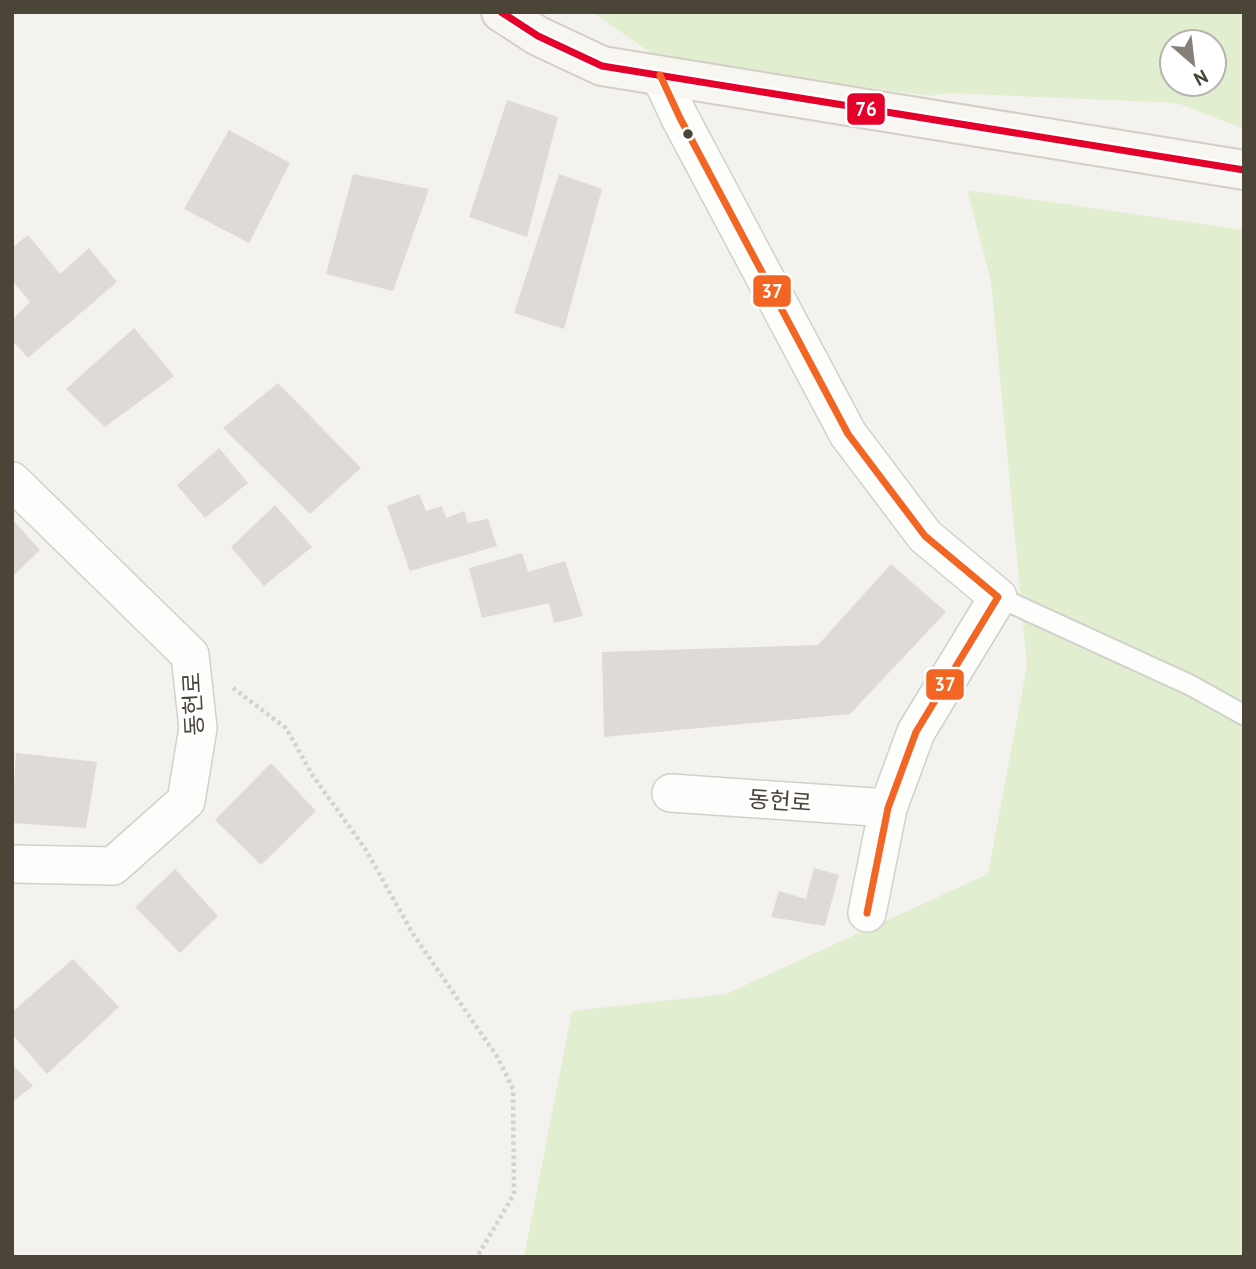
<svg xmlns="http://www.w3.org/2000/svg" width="1256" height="1269" font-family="'PT Sans','Noto Sans KR',sans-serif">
	<rect width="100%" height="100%" fill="#f4f2ee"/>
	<!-- green -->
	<g fill="#e1eecf" fill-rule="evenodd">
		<path d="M592,12H1244V129L1177,103L947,93L929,96L660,59ZM1172,42H1214V84H1172Z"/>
		<path d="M967,190L1244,230V1257H524L572,1011L726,994L988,874L1027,666L991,281Z"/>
	</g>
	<!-- building -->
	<g fill="#dedbd6">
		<path d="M507,100L558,117L527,237L469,217Z"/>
		<path d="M229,130L290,163L249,243L184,209Z"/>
		<path d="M353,174L429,189L393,291L326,274Z"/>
		<path d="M559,174L602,189L564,329L514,313Z"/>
		<path d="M28,235L60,274L89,248L117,282L28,358L12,340V320L30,302L12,280V248Z"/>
		<path d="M134,328L174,376L105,427L66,389Z"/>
		<path d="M278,383L361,468L310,514L223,428Z"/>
		<path d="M219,448L248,483L205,518L177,485Z"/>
		<path d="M419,494L426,511L442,506L446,518L464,511L468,523L488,519L497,546L410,571L387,506Z"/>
		<path d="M275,505L312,547L264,586L231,547Z"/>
		<path d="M12,519L40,550L12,577Z"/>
		<path d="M522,553L528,572L565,561L583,616L554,623L549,603L482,618L469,568Z"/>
		<path d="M891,564L946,612L850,714L604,737L602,652L818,645Z"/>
		<path d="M16,753L97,762L86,828L12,823Z"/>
		<path d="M271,763L316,811L261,865L215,820Z"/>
		<path d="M814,868L839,875L825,926L771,917L779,891L806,899Z"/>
		<path d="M175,869L218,916L180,953L135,907Z"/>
		<path d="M73,959L119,1007L47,1074L12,1034V1012Z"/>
		<path d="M12,1064L33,1086L12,1102Z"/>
	</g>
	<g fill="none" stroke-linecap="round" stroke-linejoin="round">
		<!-- lane casing -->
		<g stroke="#d2d0cb" stroke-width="23">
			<path id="lane" d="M998,597L1190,685L1244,715"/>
		</g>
		<!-- street casing -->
		<g stroke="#d2d0cb" stroke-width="40">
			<g id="street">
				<path d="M660,75L680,118L848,434L925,536L998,597L916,732L888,808L867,913"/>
				<path d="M12,481L190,655L198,728L186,801L113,866L12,864"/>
				<path d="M671,793L888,808"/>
			</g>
		</g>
		<!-- secondary casing -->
		<g stroke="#d3cfc5" stroke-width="42">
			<path id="secondary" d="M501,12L538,36L602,66L1244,170"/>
		</g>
		<!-- path -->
		<path stroke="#d3d2cc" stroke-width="4.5" stroke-dasharray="3.5 3.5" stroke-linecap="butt" d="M233,688L286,728L313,776L366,850L413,934L498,1058L513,1089L514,1194L477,1257"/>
		<!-- lane -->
		<use href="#lane" stroke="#fdfdfc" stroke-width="19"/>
		<!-- street -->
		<use href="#street" stroke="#fdfdfc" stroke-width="37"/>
		<!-- secondary -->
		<use href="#secondary" stroke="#f7f6f1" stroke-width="38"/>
		<!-- bus-1 casing -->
		<g stroke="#fff" stroke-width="12">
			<path id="bus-1" d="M501,12L538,36L602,66L1244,170"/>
		</g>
		<!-- bus-2 casing -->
		<g stroke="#fff" stroke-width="12">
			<path id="bus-2" d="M660,75L680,118L848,434L925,536L998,597L916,732L888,808L867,913"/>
		</g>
		<!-- bus-1 -->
		<use href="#bus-1" stroke="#e4002b" stroke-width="7"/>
		<!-- bus-2 -->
		<use href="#bus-2" stroke="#f26522" stroke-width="7"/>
	</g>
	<!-- markers -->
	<circle fill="#4b4439" stroke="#fff" stroke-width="2.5" cx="688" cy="134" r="6"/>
	<g text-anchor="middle" stroke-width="6" stroke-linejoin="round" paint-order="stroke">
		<!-- street labels -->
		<g font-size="23" fill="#4b4439" stroke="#fff">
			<text transform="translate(193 704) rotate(-93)" y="8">동헌로</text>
			<text transform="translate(780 801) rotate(4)" y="8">동헌로</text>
		</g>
	</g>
	<g stroke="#fff" stroke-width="2.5">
		<rect x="846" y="92" width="40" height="34" rx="7" fill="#e4002b"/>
		<rect x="752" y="274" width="40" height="34" rx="7" fill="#f26522"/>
		<rect x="925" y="668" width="40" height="33" rx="7" fill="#f26522"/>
	</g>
	<g font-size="19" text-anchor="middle" font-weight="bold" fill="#fff">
		<text x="866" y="116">76</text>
		<text x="772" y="298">37</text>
		<text x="945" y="691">37</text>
	</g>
	<!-- border -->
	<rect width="1256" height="1269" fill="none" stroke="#4b4439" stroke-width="28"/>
	<!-- north arrow -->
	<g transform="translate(1193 63) rotate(152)"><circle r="33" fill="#ffffff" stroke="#b7b4b0" stroke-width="2"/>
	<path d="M0-5L12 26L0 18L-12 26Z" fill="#868178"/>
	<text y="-10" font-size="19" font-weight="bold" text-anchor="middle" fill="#4b4439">N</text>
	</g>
</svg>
